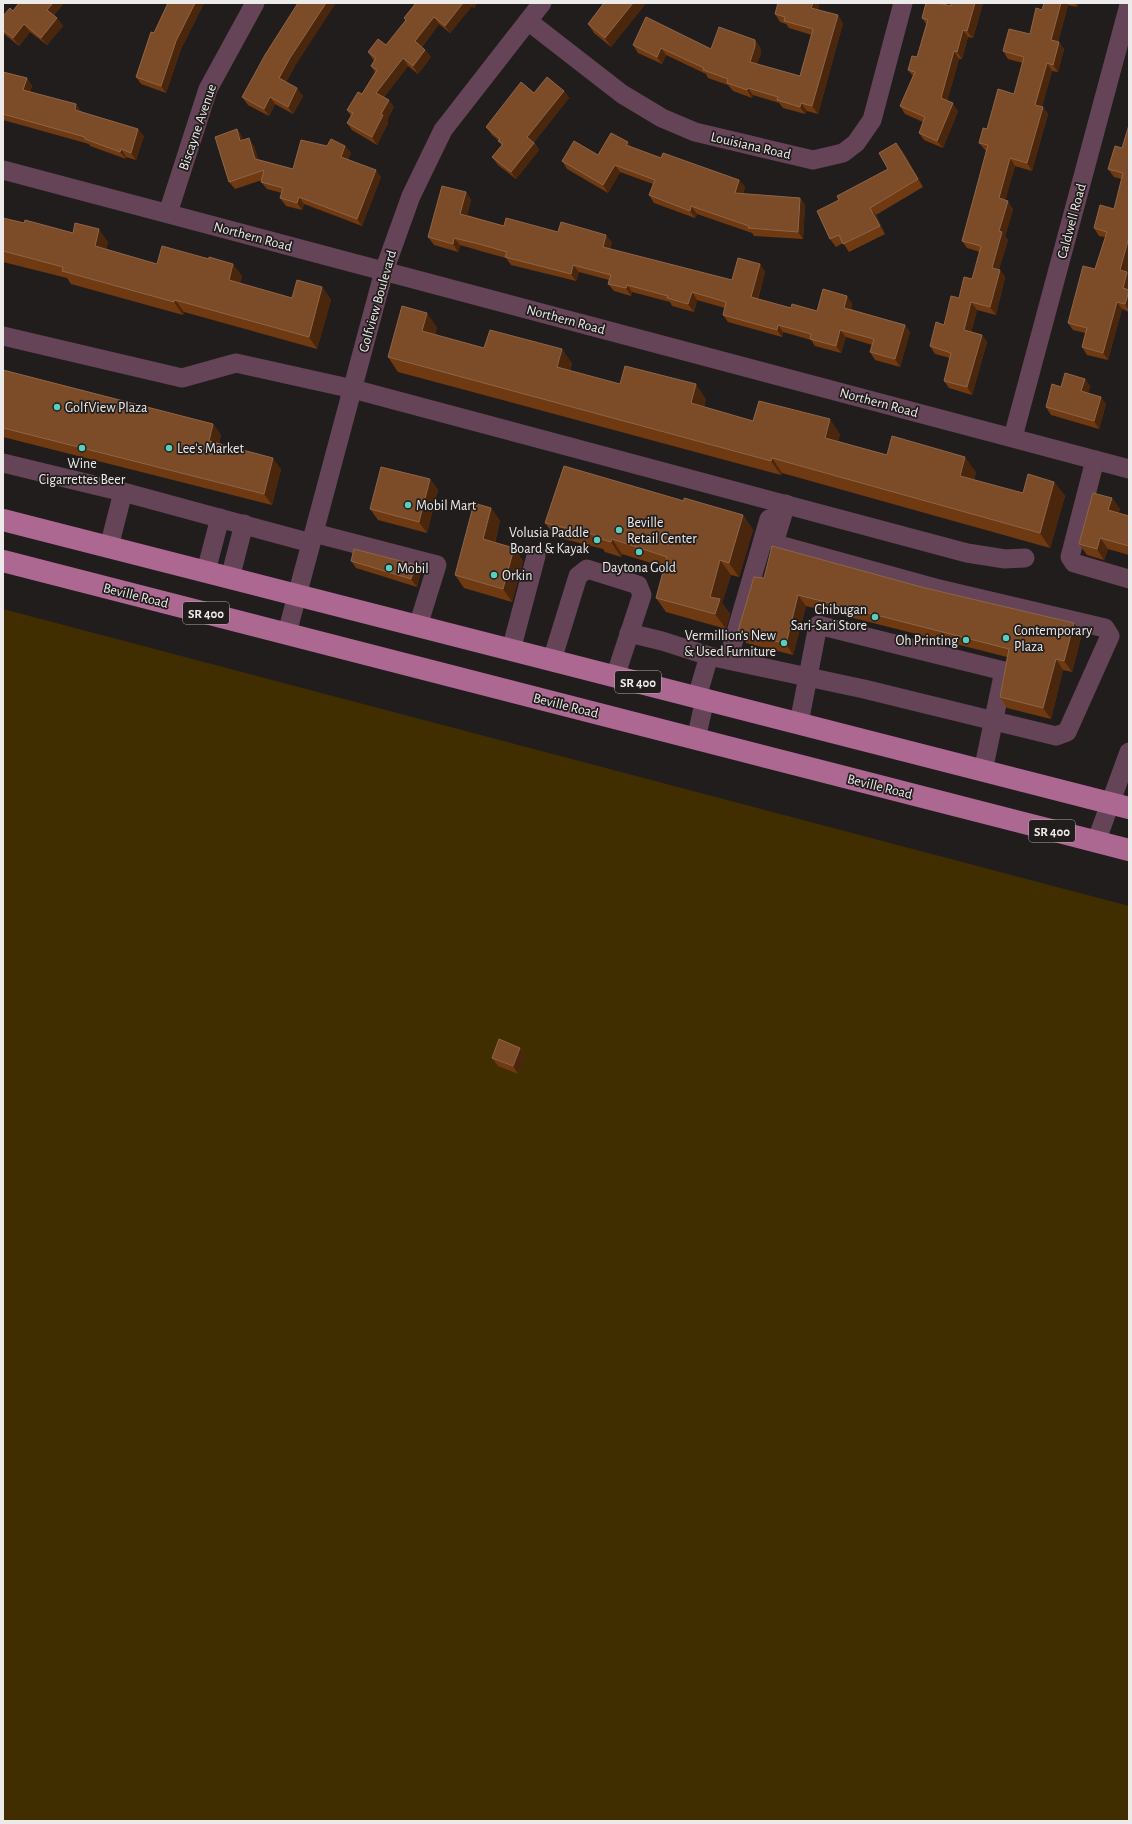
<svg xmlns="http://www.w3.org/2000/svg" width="1132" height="1824" font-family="'Alegreya Sans',sans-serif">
	<rect width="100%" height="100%" fill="#211d1d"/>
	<!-- green -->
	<path fill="#412e00" d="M3,609L1129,906V1821H3Z"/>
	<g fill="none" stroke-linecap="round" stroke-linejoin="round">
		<!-- minor -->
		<g stroke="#654457" stroke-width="19">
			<path d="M528,21L622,94L662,118L695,132L813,160L843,153L856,143L872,120L903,3"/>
			<path d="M3,170L1129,469"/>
			<path d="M168,213L208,89L255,3"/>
			<path d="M3,336L182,378L236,363L353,389L967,553L1005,559L1025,558"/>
			<path d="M1013,437L1129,5"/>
			<path d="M1095,460L1070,557L1074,563L1129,579"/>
			<path d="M3,463L123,492L311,543"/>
			<path d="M314,533L437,565L418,626"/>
			<path d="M109,547L123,492"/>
			<path d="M206,571L220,518"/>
			<path d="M230,578L244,524"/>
			<path d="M287,633L384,271L411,196L443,130L542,3"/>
			<path d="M629,633L662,641L709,656L864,689L1056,736L1067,732L1110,636L1105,628L935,588L779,545L775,540L786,504"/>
			<path d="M511,650L536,556"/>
			<path d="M552,660L578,576L587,569L638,585L642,595L615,677"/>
			<path d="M728,660L769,519"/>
			<path d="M697,697L709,656"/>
			<path d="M799,723L818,625L1004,671L983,771"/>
			<path d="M696,739L705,699"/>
			<path d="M1096,842L1129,752"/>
		</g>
		<!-- major -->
		<g stroke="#ac6891" stroke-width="22">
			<path d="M3,520L1129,808"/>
			<path d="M3,561L1129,850"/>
		</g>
	</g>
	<!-- wall -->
	<g fill="#6f3911">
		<path d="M19,3H64L54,15L63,26L47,45L30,32L19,46L3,33V16L13,11Z"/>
		<path d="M167,3H204L181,49L166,93L141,84L136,77L154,33L168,4Z"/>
		<path d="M415,3H477L474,8L472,6L450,33L439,24L422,47L425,50L431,57L418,74L408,66L384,97L394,107L387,120L388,123L377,145L352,130L347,123L351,116L347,110L362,94L375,72L371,66L374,61L368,52L386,45L406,20L404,18L415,4Z"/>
		<path d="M602,3H646L611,47L594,33L588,24L603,4Z"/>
		<path d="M951,3H983L973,38L968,37L962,59H959L947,101L958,111L943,148L924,140L919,133L923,122L905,114L900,106L913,76L908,70L917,57L926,24L922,18L951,6Z"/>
		<path d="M1044,3H1078L1077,7L1068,5L1058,42L1064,49L1058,72L1052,71L1042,106L1048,114L1032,171L1015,166L1005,200L1013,209L1005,236L1008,240L999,269L1005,277L996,315L977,310L971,332L982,335L987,342L972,395L949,388L944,381L950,358L935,354L930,346L944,325L959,298L972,279L980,252L967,248L962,241L986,151L985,150L979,143L987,129L1014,94L1023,63L1008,59L1003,51L1030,34L1042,10Z"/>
		<path d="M789,4L818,10L843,23L818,114L807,111L805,114L783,108L779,103L753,95L752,98L733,91L728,85L708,78L706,74L666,55L662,64L638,53L633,45L711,49L761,48V53L757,64L800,76L812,35L789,28L786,24L780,22L775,14Z"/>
		<path d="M295,66L286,82L303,96L293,114L275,104L269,116L248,105L242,97Z"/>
		<path d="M3,72L27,78L32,86L30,92L144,136L136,160L126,157V159L90,146L89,144L3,120Z"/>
		<path d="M564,91L569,98L534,142L539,150L516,179L498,165L492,157L502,146L498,140L492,135L486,127L534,93Z"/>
		<path d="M237,129L242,137L243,140L254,146L258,159L293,169L327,146H345L351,153L348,159L381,177L362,226L304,204L302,210L286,206L280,198L282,193L267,189L261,182L262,180L235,189L229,182Z"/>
		<path d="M631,147L661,158L739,180L745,187L743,194L800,198L805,205L803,239L754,236L752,233L697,214L695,218L654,203L649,195L653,184L620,172L608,193L567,169L562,161L598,155Z"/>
		<path d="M1122,148L1127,272L1129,274V312L1122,309L1108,360L1087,355L1082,347L1085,333L1073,330L1068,323L1095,269L1105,237L1099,236L1094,228L1114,209L1122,179L1114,177L1108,169Z"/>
		<path d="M902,150L923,187L876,215L885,234L849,252L843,243L836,247L830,239L839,200L888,169Z"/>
		<path d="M466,192L471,200L467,215L504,226L558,232L612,242L610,249L732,280L760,264L765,272L758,299L791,308L817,311L852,303L851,309L905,325L910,332L900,367L875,360L870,352L872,345L846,337L841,353L815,346L811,340L783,332L782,337L728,322L723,315L725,308L697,300L694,312L672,306L670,302L632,292L631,296L614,291L608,284L609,280L579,272L576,281L511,265L506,258L484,252L460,245L458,252L434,245L428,237Z"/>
		<path d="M3,218L108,242L106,249L157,264L242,276L240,283L292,298L322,287L331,300L317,349L184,312L183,315L71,284L67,278L3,262Z"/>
		<path d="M437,327L435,335L484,348L572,363L570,371L620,384L706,399L704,407L753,421L840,434L838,441L887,455L976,472L974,480L1023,493L1054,482L1065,496L1050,548L782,473L781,475L398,372L388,357Z"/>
		<path d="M3,370L213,424L221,435L219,443L281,469L272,505L3,437Z"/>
		<path d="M1085,379L1090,386L1088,393L1106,404L1099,429L1051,415L1046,407L1061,387Z"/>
		<path d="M430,479L438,490L427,533L378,520L370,509Z"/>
		<path d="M1112,498L1120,509L1118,513L1129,516V555L1108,549L1104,560L1087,555L1079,544Z"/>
		<path d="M684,501L743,515L753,530L739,577L731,575L722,603L730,614L726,629L666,612L656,598L664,567L622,554L621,557L605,552L603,549L556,537L545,523Z"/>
		<path d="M491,508L500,521L495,543L514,548L523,561L512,602L464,588L455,575Z"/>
		<path d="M351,561L421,572L417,587L356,568Z"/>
		<path d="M754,577L1082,634L1072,672L1063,670L1051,719L1007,708L1000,697L1007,657L806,606L793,655L746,643L738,631Z"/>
		<path d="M520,1048L525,1055L518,1074L498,1066L492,1058Z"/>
	</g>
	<!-- shaded-wall -->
	<g fill="#4a260c">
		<path d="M53,3H64L52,17L47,10Z"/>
		<path d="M195,3H204L181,49L166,93L161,86L176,41Z"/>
		<path d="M326,3H336L295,66L284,86L279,78L290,58Z"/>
		<path d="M463,3H470L472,6L450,33L445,26Z"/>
		<path d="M470,3H477L474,8Z"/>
		<path d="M633,3H646L611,47L605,38Z"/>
		<path d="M813,3H820L817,15L811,8Z"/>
		<path d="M975,3H983L973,38L967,31Z"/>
		<path d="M1061,3H1067L1068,5L1057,47L1051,40Z"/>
		<path d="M1074,3H1078L1077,7Z"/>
		<path d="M838,15L843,23L818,114L812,106Z"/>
		<path d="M434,17L439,24L420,49L415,41Z"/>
		<path d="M57,18L63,26L47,45L41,38Z"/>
		<path d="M24,24L30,32L19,46L13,38Z"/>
		<path d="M963,30L968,37L962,59L957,52Z"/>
		<path d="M755,40L761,48V53L755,69L750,62Z"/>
		<path d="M1059,42L1064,49L1058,72L1053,65Z"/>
		<path d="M661,48L666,55L662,64L657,57Z"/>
		<path d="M425,50L431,57L418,74L413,66Z"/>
		<path d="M954,51L959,59L946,106L941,98Z"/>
		<path d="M403,58L408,66L382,100L376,93Z"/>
		<path d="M1047,63L1052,71L1041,112L1035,105Z"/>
		<path d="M27,78L32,86L29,97L23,90Z"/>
		<path d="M297,88L303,96L293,114L288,107Z"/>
		<path d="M748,88L753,95L752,98L747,90Z"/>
		<path d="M564,91L569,98L532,144L527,137Z"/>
		<path d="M270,97L275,104L269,116L264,109Z"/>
		<path d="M389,100L394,107L387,120L388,123L377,145L372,137L381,114Z"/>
		<path d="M801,103L807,111L805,114L800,107Z"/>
		<path d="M953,103L958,111L943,148L937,141Z"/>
		<path d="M76,104L82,112L75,110Z"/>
		<path d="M1043,107L1048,114L1032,171L1027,163Z"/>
		<path d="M138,129L144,136L136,160L131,153Z"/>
		<path d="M237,129L242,137L246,148L240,141Z"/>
		<path d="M249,138L254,146L261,166L255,159Z"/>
		<path d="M628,142L633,150L626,145Z"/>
		<path d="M534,143L539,150L516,179L511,172Z"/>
		<path d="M896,143L902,150L923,187L918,179Z"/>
		<path d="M345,146L351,153L346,164L341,157Z"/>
		<path d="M121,149L126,157V159L120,152Z"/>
		<path d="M1010,158L1015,166L1004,206L999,198Z"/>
		<path d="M615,165L620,172L608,193L603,185Z"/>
		<path d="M376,170L381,177L362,226L357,219Z"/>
		<path d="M739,180L745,187L740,201L735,193Z"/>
		<path d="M466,192L471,200L465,221L460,214Z"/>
		<path d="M299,197L304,204L302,210L297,203Z"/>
		<path d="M800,198L805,205L803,239L798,232Z"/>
		<path d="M1008,201L1013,209L1005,236L1008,240L997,275L992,268L999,231Z"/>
		<path d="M691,206L697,214L695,218L690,211Z"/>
		<path d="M870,208L876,215L885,234L880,226Z"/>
		<path d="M99,229L108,242L104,259L95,246Z"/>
		<path d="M606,235L612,242L608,255L603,247Z"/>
		<path d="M1129,237V265L1126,278L1120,270Z"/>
		<path d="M454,238L460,245L458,252L453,244Z"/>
		<path d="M233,264L242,276L238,293L229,280Z"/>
		<path d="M760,264L765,272L756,304L751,297Z"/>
		<path d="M573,265L579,272L576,281L571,274Z"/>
		<path d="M1000,270L1005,277L996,315L990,307Z"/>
		<path d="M1127,272L1129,274V310L1125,304L1123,288Z"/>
		<path d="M627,285L632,292L631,296L626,288Z"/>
		<path d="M322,287L331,300L317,349L309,337Z"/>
		<path d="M692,292L697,300L694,312L688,304Z"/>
		<path d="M847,296L852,303L849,315L844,308Z"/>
		<path d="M175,300L184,312L183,315L174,302Z"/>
		<path d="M971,302L977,310L970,338L964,330Z"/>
		<path d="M1117,302L1122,309L1108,360L1103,353Z"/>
		<path d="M427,313L437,327L432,346L422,331Z"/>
		<path d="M778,325L783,332L782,337L777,330Z"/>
		<path d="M905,325L910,332L900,367L895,359Z"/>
		<path d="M840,330L846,337L841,353L836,346Z"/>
		<path d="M982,335L987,342L972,395L967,387Z"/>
		<path d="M562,349L572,363L567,382L557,367Z"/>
		<path d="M1085,379L1090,386L1086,399L1081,391Z"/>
		<path d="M696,384L706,399L701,418L691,403Z"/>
		<path d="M1101,397L1106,404L1099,429L1094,421Z"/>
		<path d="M830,419L840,434L835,452L825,438Z"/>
		<path d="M213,424L221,435L216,452L209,441Z"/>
		<path d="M965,457L976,472L971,491L960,476Z"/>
		<path d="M273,458L281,469L272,505L264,494Z"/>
		<path d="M772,458L782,473L781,475L771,461Z"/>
		<path d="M430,479L438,490L427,533L419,522Z"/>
		<path d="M1054,482L1065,496L1050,548L1040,533Z"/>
		<path d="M1112,498L1120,509L1116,521L1108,510Z"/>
		<path d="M491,508L500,521L492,553L483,539Z"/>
		<path d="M743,515L753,530L739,577L729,563Z"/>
		<path d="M1100,538L1108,549L1104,560L1097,549Z"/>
		<path d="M612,539L622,554L621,557L611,542Z"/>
		<path d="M514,548L523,561L512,602L503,589Z"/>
		<path d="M720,560L731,575L722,603L730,614L726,629L715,614L710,597Z"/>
		<path d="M416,565L421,572L417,587L411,579Z"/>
		<path d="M798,595L806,606L793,655L786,644Z"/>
		<path d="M1074,623L1082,634L1072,672L1064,661Z"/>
		<path d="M1056,659L1063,670L1051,719L1043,708Z"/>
		<path d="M520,1048L525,1055L518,1074L513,1066Z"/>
	</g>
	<!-- building -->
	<g fill="#7c4c29" stroke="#8e6547">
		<path d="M19,3H53L47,10L57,18L41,38L24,24L13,38L3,30V16L10,8L13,11Z"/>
		<path d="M168,3H195L176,41L161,86L136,77L151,32L154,33Z"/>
		<path d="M298,3H326L290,58L279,78L297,88L288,107L270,97L264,109L242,97L265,55Z"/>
		<path d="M416,3H463L445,26L434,17L415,41L425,50L413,66L403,58L376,93L389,100L381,114L383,115L372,137L347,123L353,113L347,110L358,92L362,94L377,70L371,66L376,58L368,52L378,39L386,45L406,20L404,18Z"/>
		<path d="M604,3H633L605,38L588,24Z"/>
		<path d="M778,3H786L789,4V3H813L811,8L838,15L812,106L801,103L800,107L777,100L778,97L748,88L747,90L727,83L728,79L703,70L704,68L661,48L657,57L633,45L646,17L711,49L719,27L755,40V46L750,62L800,76L813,29L784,21L785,17L775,14Z"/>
		<path d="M926,3H939L951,6V3H975L967,31L963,30L957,52L954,51L941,98L953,103L937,141L919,133L925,117L900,106L915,72L908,70L912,56L917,57L928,20L922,18Z"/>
		<path d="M1044,3H1061L1051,40L1059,42L1053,65L1047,63L1035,105L1043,107L1027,163L1010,158L999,198L1008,201L999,231L1002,232L992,268L1000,270L990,307L971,302L964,330L982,335L967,387L944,381L951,353L930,346L936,322L944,325L951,296L959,298L964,277L972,279L981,246L962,241L988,145L979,143L983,128L987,129L998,89L1014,94L1024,57L1003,51L1009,29L1030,34L1036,8L1042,10Z"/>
		<path d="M3,72L27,78L23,90L76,104L75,110L138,129L131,153L121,149L120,152L85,139V137L3,114Z"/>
		<path d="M547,77L564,91L527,137L534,143L511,172L492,157L503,144L498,141L500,139L486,127L521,82L534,93Z"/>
		<path d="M1129,125V237L1120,270L1127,272L1123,288L1129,290V291L1125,304L1117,302L1103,353L1082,347L1087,328L1068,323L1083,266L1095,269L1107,232L1094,228L1100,205L1114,209L1123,173L1108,169L1115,146L1122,148Z"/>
		<path d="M237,129L240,141L249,138L255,159L293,169L301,140L327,146L331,139L345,146L341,157L376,170L357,219L299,197L297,203L280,198L283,188L261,182L264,170L229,182L215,137Z"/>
		<path d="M611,133L628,142L626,145L661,158L663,153L739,180L735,193L800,198L798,232L748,228L749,226L691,206L690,211L649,195L655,180L615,165L603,185L562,161L574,141L598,155Z"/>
		<path d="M896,143L918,179L870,208L880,226L843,244L839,235L830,239L817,211L839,200L837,196L888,169L879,153Z"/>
		<path d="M442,186L466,192L460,214L504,226L506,218L558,232L561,222L606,235L603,247L732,280L738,258L760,264L751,297L791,308L792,304L817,311L823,289L847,296L844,308L905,325L895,359L870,352L874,339L840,330L836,346L810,339L811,334L778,325L777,330L723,315L726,302L692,292L688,304L667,298L668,296L627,285L626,288L608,284L611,275L573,265L571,274L505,257L507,252L479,244L454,238L453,244L428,237Z"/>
		<path d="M3,218L24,223L25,220L73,233L75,223L99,229L95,246L157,264L162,246L209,259V257L233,264L229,280L292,298L297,280L322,287L309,337L175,300L174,302L62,271L63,267L3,251Z"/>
		<path d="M402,306L427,313L422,331L484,348L490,330L562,349L557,367L620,384L625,366L696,384L691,403L753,421L759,401L830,419L825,438L887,455L892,436L965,457L960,476L1023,493L1028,474L1054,482L1040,533L772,458L771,461L388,357Z"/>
		<path d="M3,370L213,424L209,441L273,458L264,494L3,428Z"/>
		<path d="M1065,373L1085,379L1081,391L1101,397L1094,421L1046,407L1052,384L1061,387Z"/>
		<path d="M564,466L684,501V498L743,515L729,563L720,560L710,597L720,599L715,614L656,598L667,557L612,539L611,542L594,537L595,535L545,523Z"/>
		<path d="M381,467L430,479L419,522L370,509Z"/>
		<path d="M1093,493L1112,498L1108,510L1129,516V546L1100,538L1097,549L1079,544Z"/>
		<path d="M474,503L491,508L483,539L514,548L503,589L455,575Z"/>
		<path d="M772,546L925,588L1074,623L1064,661L1056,659L1043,708L1000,697L1009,649L798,595L786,644L738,631L754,577L764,578Z"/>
		<path d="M354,549L416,565L411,579L351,561Z"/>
		<path d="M499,1039L520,1048L513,1066L492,1058Z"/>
	</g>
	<!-- markers -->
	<g fill="#59cebf" stroke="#211d1d" stroke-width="1.5">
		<circle cx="57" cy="407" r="4"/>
		<circle cx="82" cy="448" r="4"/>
		<circle cx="169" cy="448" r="4"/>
		<circle cx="408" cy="505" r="4"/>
		<circle cx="619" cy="530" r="4"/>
		<circle cx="597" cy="540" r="4"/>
		<circle cx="639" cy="552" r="4"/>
		<circle cx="389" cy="568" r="4"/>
		<circle cx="494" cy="575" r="4"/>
		<circle cx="875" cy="617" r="4"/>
		<circle cx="1006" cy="638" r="4"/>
		<circle cx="966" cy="640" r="4"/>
		<circle cx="784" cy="643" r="4"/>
	</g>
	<g text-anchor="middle" stroke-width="3.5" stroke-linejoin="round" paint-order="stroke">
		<!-- shield labels -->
		<g fill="#211d1d" stroke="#b0acac" stroke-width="1">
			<rect x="183" y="602" width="46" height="22" rx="3"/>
			<rect x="615" y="671" width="46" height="22" rx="3"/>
			<rect x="1029" y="820" width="46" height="22" rx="3"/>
		</g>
		<g font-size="13" font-weight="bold" fill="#edeaea">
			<text x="206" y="618">SR 400</text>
			<text x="638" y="687">SR 400</text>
			<text x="1052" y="836">SR 400</text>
		</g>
		<!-- street labels -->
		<g font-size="14" fill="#edeaea" stroke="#211d1d">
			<text transform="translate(197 127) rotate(-71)" y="5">Biscayne Avenue</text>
			<text transform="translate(751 145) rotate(13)" y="5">Louisiana Road</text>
			<text transform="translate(1071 221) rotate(-75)" y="5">Caldwell Road</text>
			<text transform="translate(253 236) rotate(15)" y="5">Northern Road</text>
			<text transform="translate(377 301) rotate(-74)" y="5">Golfview Boulevard</text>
			<text transform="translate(566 319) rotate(15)" y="5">Northern Road</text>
			<text transform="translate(879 402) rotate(15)" y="5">Northern Road</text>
			<text transform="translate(136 595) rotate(14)" y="5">Beville Road</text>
			<text transform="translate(566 705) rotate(14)" y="5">Beville Road</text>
			<text transform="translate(880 786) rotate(14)" y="5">Beville Road</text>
		</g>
		<!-- poi labels -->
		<g font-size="14" fill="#edeaea" stroke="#211d1d" text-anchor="start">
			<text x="65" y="412">GolfView Plaza</text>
			<text x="177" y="453">Lee's Market</text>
			<text x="82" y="468" text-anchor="middle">Wine<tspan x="82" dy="16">Cigarrettes Beer</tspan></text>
			<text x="416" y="510">Mobil Mart</text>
			<text x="627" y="527">Beville<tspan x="627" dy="16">Retail Center</tspan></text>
			<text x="589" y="537" text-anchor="end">Volusia Paddle<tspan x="589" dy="16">Board &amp; Kayak</tspan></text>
			<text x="639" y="572" text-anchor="middle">Daytona Gold</text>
			<text x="397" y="573">Mobil</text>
			<text x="502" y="580">Orkin</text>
			<text x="867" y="614" text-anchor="end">Chibugan<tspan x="867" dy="16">Sari-Sari Store</tspan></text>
			<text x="1014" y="635">Contemporary<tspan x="1014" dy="16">Plaza</tspan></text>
			<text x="776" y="640" text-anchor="end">Vermillion's New<tspan x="776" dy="16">&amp; Used Furniture</tspan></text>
			<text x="958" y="645" text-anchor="end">Oh Printing</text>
		</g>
	</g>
	<!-- border -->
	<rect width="1132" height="1824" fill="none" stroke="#edeaea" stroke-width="8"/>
</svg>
